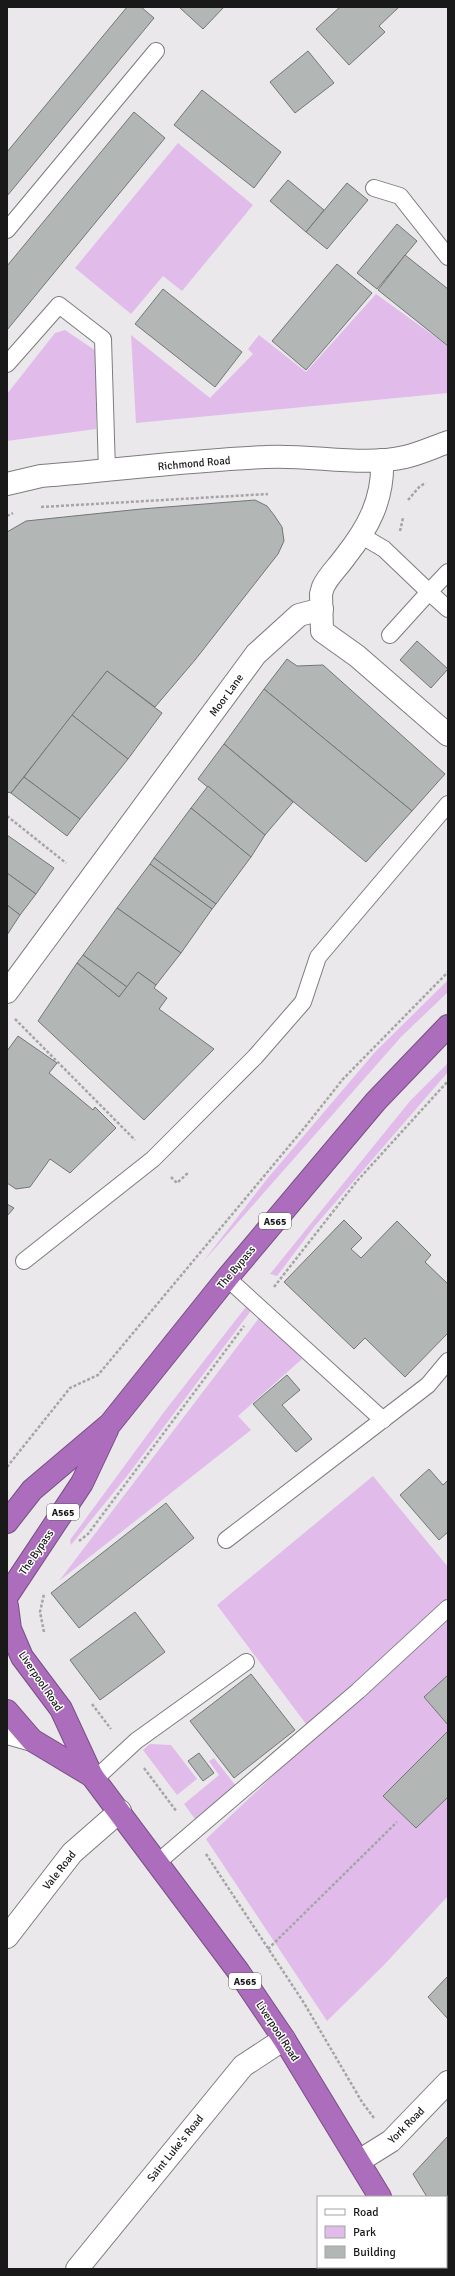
<svg xmlns="http://www.w3.org/2000/svg" width="455" height="2276" font-family="Signika,sans-serif">
	<rect width="100%" height="100%" fill="#ebe8ec"/>
	<!-- green -->
	<g fill="#e1bceb">
		<path d="M178,143L253,205L182,291L163,276L131,314L75,268Z"/>
		<path d="M376,294L448,346V393L136,423L131,335L210,398L253,354L248,349L259,335L306,372Z"/>
		<path d="M65,330L96,351V429L7,441V394L55,333Z"/>
		<path d="M448,980V992L401,1037L202,1263L267,1179L375,1052Z"/>
		<path d="M448,1063V1072L314,1227L277,1276L270,1274L410,1101Z"/>
		<path d="M249,1303L253,1308L127,1476L71,1545L70,1540L164,1412Z"/>
		<path d="M262,1314L302,1359L238,1416L251,1430L59,1581Z"/>
		<path d="M373,1476L448,1567V1896L383,1966L327,2021L206,1839L315,1736L217,1605Z"/>
		<path d="M150,1744L171,1745L197,1779L177,1795L143,1750Z"/>
		<path d="M214,1758L236,1786L195,1819L184,1804L219,1775L209,1761Z"/>
	</g>
	<!-- building -->
	<g fill="#b2b7b6" stroke="#727776">
		<path d="M127,7H141L154,18L7,196V152Z"/>
		<path d="M179,7H224L203,29Z"/>
		<path d="M340,7H399L379,26L385,32L349,65L316,29Z"/>
		<path d="M308,51L334,83L295,113L270,82Z"/>
		<path d="M202,90L281,152L254,188L174,125Z"/>
		<path d="M134,112L165,138L7,330V266Z"/>
		<path d="M288,180L324,210L306,232L270,201Z"/>
		<path d="M347,183L368,200L327,249L306,232Z"/>
		<path d="M397,224L417,241L377,289L357,273Z"/>
		<path d="M405,255L448,289V346L378,290Z"/>
		<path d="M337,264L372,293L306,370L272,341Z"/>
		<path d="M163,289L242,352L215,387L135,324Z"/>
		<path d="M255,500L267,506L274,515L282,527L284,541L278,554L195,660L155,707L107,671L11,793L7,792V532L26,521L141,509Z"/>
		<path d="M417,641L448,669L431,688L400,660Z"/>
		<path d="M287,659L297,666L323,665L445,774L412,811L264,689Z"/>
		<path d="M107,671L162,713L128,759L72,715Z"/>
		<path d="M264,689L412,811L366,862L224,744Z"/>
		<path d="M72,715L128,759L80,819L24,777Z"/>
		<path d="M224,744L293,802L265,835L198,779Z"/>
		<path d="M24,777L80,819L67,836L11,793Z"/>
		<path d="M208,786L265,835L251,857L191,808Z"/>
		<path d="M191,808L251,857L216,904L154,858Z"/>
		<path d="M7,835L54,868L36,894L7,873Z"/>
		<path d="M154,858L216,904L212,909L150,864Z"/>
		<path d="M150,864L212,909L181,953L117,908Z"/>
		<path d="M7,873L36,894L20,915L7,905Z"/>
		<path d="M7,905L20,915L7,935Z"/>
		<path d="M117,908L181,953L156,985L138,972L127,987L83,955Z"/>
		<path d="M83,955L127,987L119,997L77,963Z"/>
		<path d="M77,963L119,997L138,972L156,985L154,988L167,998L159,1009L214,1049L144,1120L38,1021Z"/>
		<path d="M18,1036L57,1063L49,1073L93,1110L95,1107L116,1128L70,1173L50,1159L30,1187L16,1189L7,1183V1051Z"/>
		<path d="M7,1204L14,1208L7,1216Z"/>
		<path d="M344,1220L362,1238L351,1249L361,1258L397,1221L431,1255L425,1262L448,1284V1333L405,1377L365,1338L354,1349L284,1282Z"/>
		<path d="M287,1375L300,1390L282,1405L312,1439L296,1452L253,1404Z"/>
		<path d="M429,1469L443,1485L448,1480V1532L439,1540L400,1495Z"/>
		<path d="M166,1503L194,1538L79,1628L51,1593Z"/>
		<path d="M135,1612L165,1652L100,1700L70,1660Z"/>
		<path d="M251,1674L295,1730L234,1778L190,1721Z"/>
		<path d="M448,1675V1725L424,1697Z"/>
		<path d="M448,1731V1797L416,1828L383,1796Z"/>
		<path d="M199,1753L214,1773L203,1781L188,1761Z"/>
		<path d="M448,1976V2019L428,1997Z"/>
		<path d="M448,2136V2232L446,2229V2197H427L413,2174Z"/>
	</g>
	<g fill="none" stroke-linecap="round" stroke-linejoin="round">
		<!-- lane casing -->
		<g stroke="#7e7b7f" stroke-width="18">
			<g id="lane">
				<path d="M374,188L400,196L448,257"/>
				<path d="M7,230L156,51"/>
				<path d="M7,364L59,305L103,339L107,471"/>
				<path d="M362,536L384,549L429,592L448,572"/>
				<path d="M390,635L429,592L448,609"/>
				<path d="M24,1261L153,1159L255,1057L303,1002L318,957L448,804"/>
				<path d="M227,1278L383,1420"/>
				<path d="M226,1540L428,1385L448,1361"/>
				<path d="M95,1779L136,1741L246,1662"/>
				<path d="M158,1862L358,1691L448,1608"/>
				<path d="M334,2269L337,2267"/>
			</g>
		</g>
		<!-- street casing -->
		<g stroke="#7e7b7f" stroke-width="24">
			<g id="street">
				<path d="M382,460C384,499 368,528 345,557C338,567 328,576 323,587L321,594L322,631L357,656L448,735"/>
				<path d="M7,484L41,476C116,470 191,460 265,457C310,454 362,467 405,457C419,454 434,447 448,442"/>
				<path d="M7,992L256,654L299,615L322,609"/>
				<path d="M7,1937L72,1853L120,1811"/>
				<path d="M359,2161L391,2141L448,2082"/>
				<path d="M77,2269L243,2066L284,2039"/>
			</g>
		</g>
		<!-- secondary casing -->
		<g stroke="#7e7b7f" stroke-width="24">
			<path id="secondary" d="M7,1733L32,1740"/>
		</g>
		<!-- highway casing -->
		<g stroke="#785083" stroke-width="24">
			<g id="highway">
				<path d="M7,1522L32,1490L110,1424L227,1278L376,1101L448,1026"/>
				<path d="M7,1596L82,1483L107,1430"/>
				<path d="M7,1606L10,1629L22,1657L61,1709L92,1776L238,1971L284,2039L380,2197"/>
				<path d="M7,1711L32,1740L92,1776"/>
				<path d="M421,2267L422,2269"/>
			</g>
		</g>
		<!-- path -->
		<g stroke="#a6a4a7" stroke-width="2.5" stroke-dasharray="3 2" stroke-linecap="butt">
			<path d="M408,500L420,486L426,483"/>
			<path d="M41,507L268,494"/>
			<path d="M7,516L13,513"/>
			<path d="M400,531L403,518"/>
			<path d="M7,816L66,863"/>
			<path d="M15,1019L135,1140"/>
			<path d="M171,1177L177,1183L189,1172"/>
			<path d="M274,1287L357,1181L448,1081"/>
			<path d="M7,1467L70,1388L98,1375L305,1127L343,1079L448,972"/>
			<path d="M79,1541L88,1534L244,1326"/>
			<path d="M44,1632L40,1612L44,1594"/>
			<path d="M92,1704L111,1729"/>
			<path d="M144,1768L177,1812"/>
			<path d="M206,1854L304,2003L362,2102L374,2118"/>
			<path d="M268,1949L397,1822"/>
		</g>
		<!-- lane -->
		<use href="#lane" stroke="#fff" stroke-width="16"/>
		<!-- street -->
		<use href="#street" stroke="#fff" stroke-width="22"/>
		<!-- secondary -->
		<use href="#secondary" stroke="#fff" stroke-width="22"/>
		<!-- highway -->
		<use href="#highway" stroke="#ab6dbc" stroke-width="22"/>
	</g>
	<g text-anchor="middle" stroke-width="3" stroke-linejoin="round" paint-order="stroke">
		<!-- shield labels -->
		<g fill="#fff" stroke="#5f5e5f" stroke-width="1">
			<rect x="259" y="1213" width="32" height="16" rx="3"/>
			<rect x="47" y="1504" width="32" height="16" rx="3"/>
			<rect x="229" y="1973" width="32" height="16" rx="3"/>
		</g>
		<g font-size="10" font-weight="bold" fill="#1a191a">
			<text x="275" y="1225">A565</text>
			<text x="63" y="1516">A565</text>
			<text x="245" y="1985">A565</text>
		</g>
		<!-- street labels -->
		<g font-size="11" fill="#1a191a" stroke="#fff">
			<text transform="translate(194 463) rotate(-5)" y="4">Richmond Road</text>
			<text transform="translate(226 695) rotate(-54)" y="4">Moor Lane</text>
			<text transform="translate(236 1267) rotate(-50)" y="4">The Bypass</text>
			<text transform="translate(36 1552) rotate(-56)" y="4">The Bypass</text>
			<text transform="translate(41 1681) rotate(56)" y="4">Liverpool Road</text>
			<text transform="translate(59 1870) rotate(-52)" y="4">Vale Road</text>
			<text transform="translate(278 2031) rotate(57)" y="4">Liverpool Road</text>
			<text transform="translate(406 2125) rotate(-45)" y="4">York Road</text>
			<text transform="translate(175 2148) rotate(-51)" y="4">Saint Luke's Road</text>
		</g>
	</g>
	<!-- border -->
	<rect width="455" height="2276" fill="none" stroke="#1a191a" stroke-width="16"/>
	<!-- legend -->
	<rect x="317" y="2196" width="130" height="72" fill="#ffffff" stroke="#a3a3a3"/>
	<rect x="325" y="2209" width="20" height="6" fill="#ffffff" stroke="#a3a3a3"/>
	<text x="353" y="2216" font-size="12" fill="#1a191a">Road</text>
	<rect x="325" y="2226" width="20" height="12" fill="#e1bceb" stroke="#a3a3a3"/>
	<text x="353" y="2236" font-size="12" fill="#1a191a">Park</text>
	<rect x="325" y="2246" width="20" height="12" fill="#b2b7b6" stroke="#a3a3a3"/>
	<text x="353" y="2256" font-size="12" fill="#1a191a">Building</text>
</svg>
